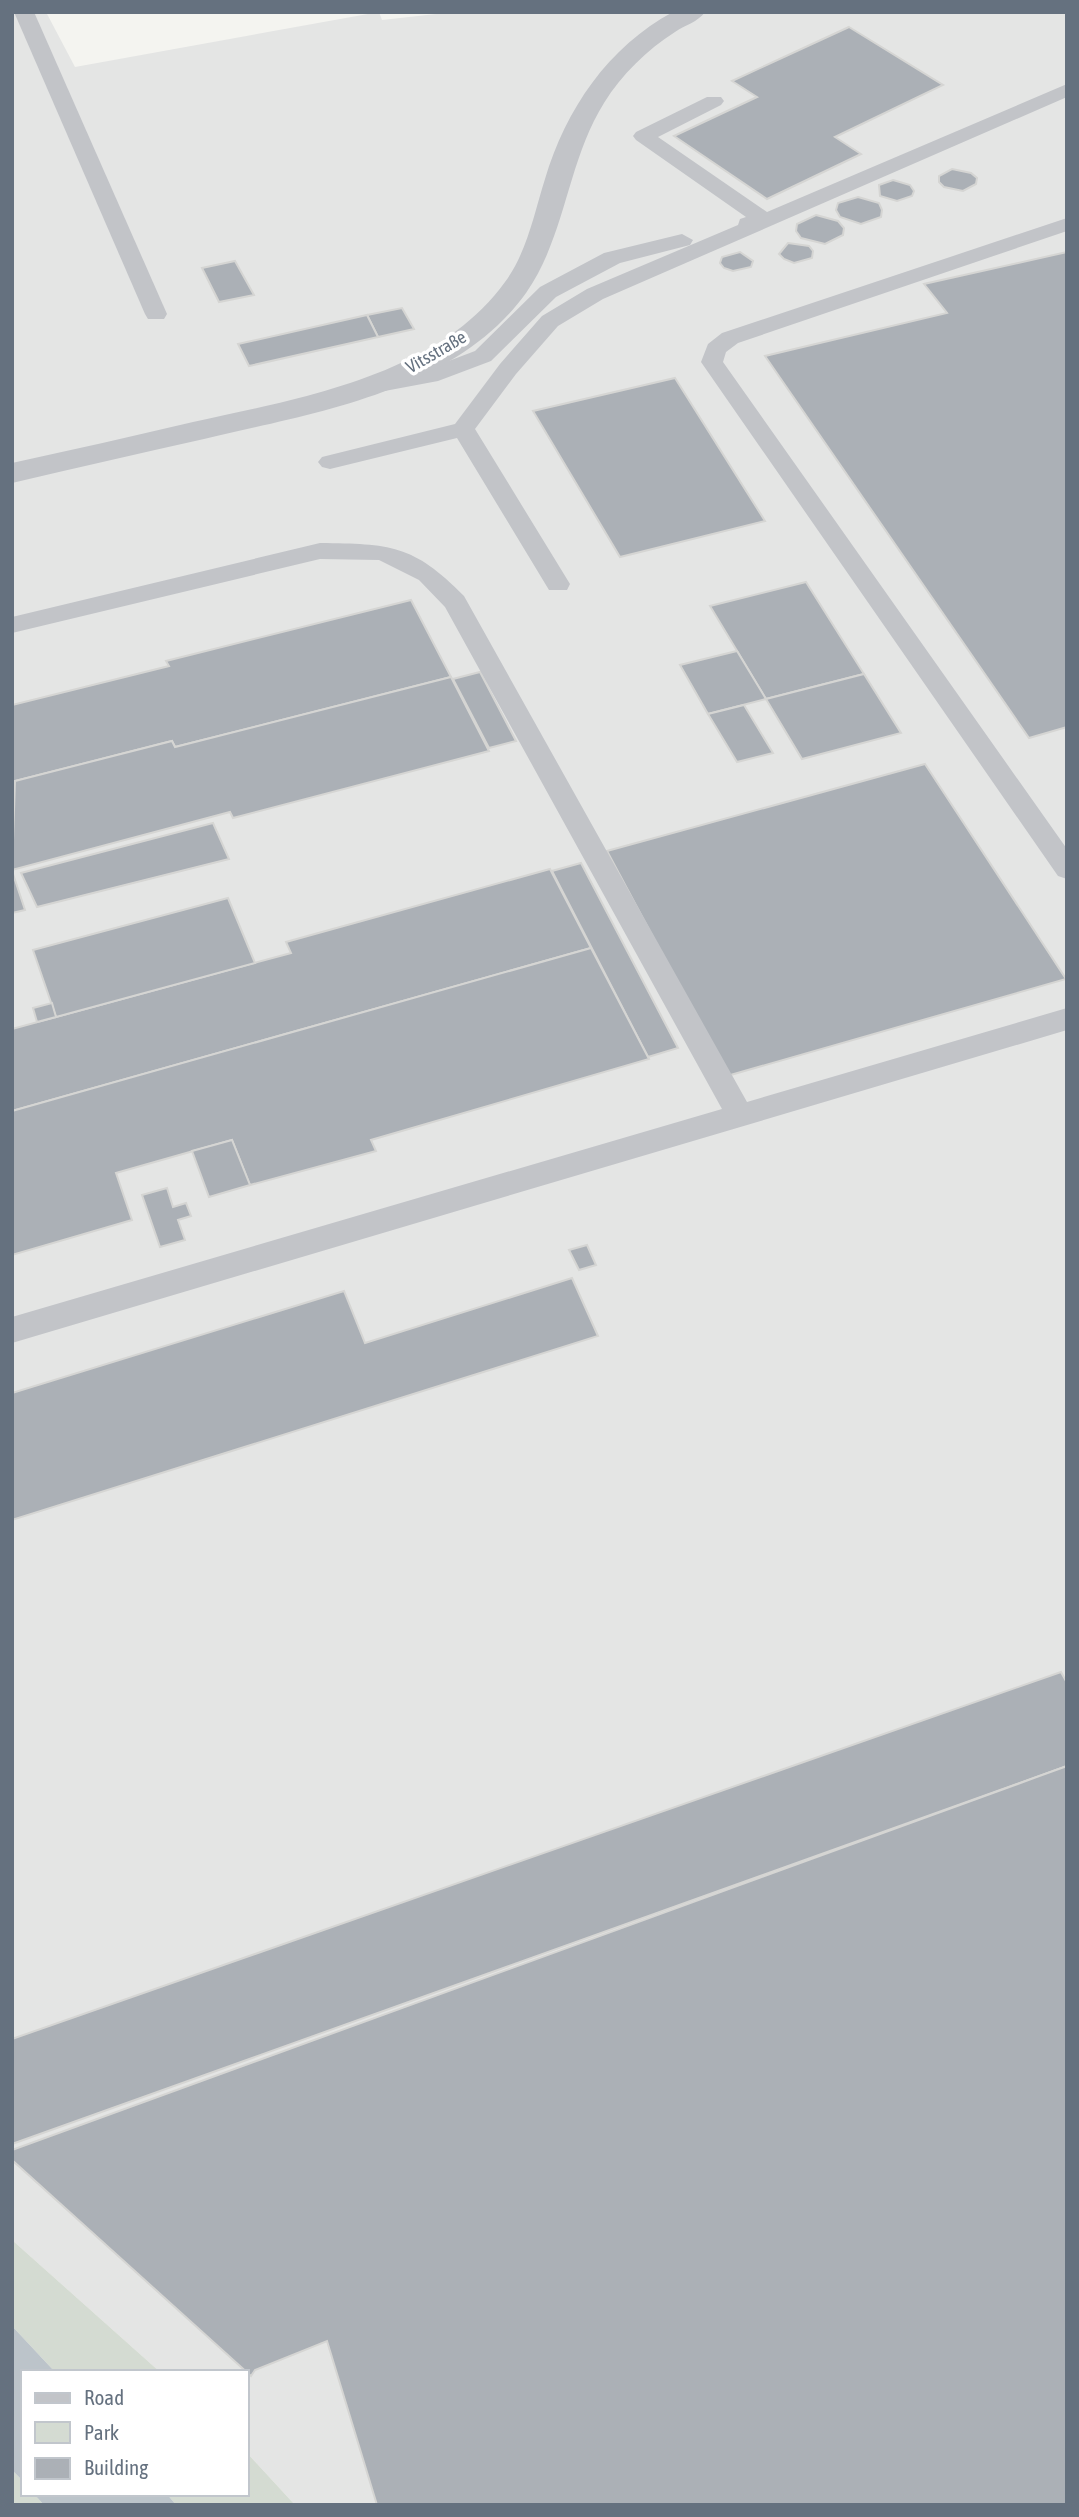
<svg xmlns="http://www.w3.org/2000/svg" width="1079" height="2517" font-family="'Asap Condensed',sans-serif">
	<rect width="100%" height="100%" fill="#f4f4f0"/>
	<!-- built -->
	<path fill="#e4e5e4" d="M12,12H46L75,67L379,12L382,20L454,12H1067V2505H295L247,2453V2372H160L12,2240Z"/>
	<!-- green -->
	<g fill="#d4dbd2">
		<path d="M12,2240L160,2372H55L12,2326Z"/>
		<path d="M247,2453L295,2505H176L167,2494H247Z"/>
		<path d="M12,2470L23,2481V2494H34L44,2505H12Z"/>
	</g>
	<!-- water -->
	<g fill="#bcc4ca">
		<path d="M12,2326L55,2372H23V2481L12,2470Z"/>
		<path d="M34,2494H167L176,2505H44Z"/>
	</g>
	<!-- building -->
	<g fill="#abb0b6" stroke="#d5d5d3" stroke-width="2">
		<path d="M849,27L943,85L835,137L861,154L767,199L674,136L757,97L732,81Z"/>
		<path d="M952,169L971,173L977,178L976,184L963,191L944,187L939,182V176Z"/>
		<path d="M893,180L910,185L914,191L912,196L897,201L880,196L879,185Z"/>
		<path d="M858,197L879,203L882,210L881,217L861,224L840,217L836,210L838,203Z"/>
		<path d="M816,215L838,221L844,228L843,235L825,244L801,238L796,231L797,224Z"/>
		<path d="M788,243L809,246L813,251L812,258L794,263L784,259L779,254Z"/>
		<path d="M740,252L753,261L751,267L733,271L724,268L720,263L722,257Z"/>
		<path d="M1067,252V727L1029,738L765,356L947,313L924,284Z"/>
		<path d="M235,261L254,295L219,302L202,268Z"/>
		<path d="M402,308L414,329L378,337L367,315Z"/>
		<path d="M367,315L378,337L249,366L238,344Z"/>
		<path d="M675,378L765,521L620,557L533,411Z"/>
		<path d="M806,582L864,674L766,699L710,606Z"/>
		<path d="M411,600L451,677L175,747L172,741L15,781L17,788L12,789V705L169,666L166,661Z"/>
		<path d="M737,651L766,699L708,714L680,665Z"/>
		<path d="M480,672L516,741L489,748L453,679Z"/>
		<path d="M864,674L901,733L802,759L766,699Z"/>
		<path d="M451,677L489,751L233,818L230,812L12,870L15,781L172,741L175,747Z"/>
		<path d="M744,705L773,753L737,762L708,714Z"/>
		<path d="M925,764L1066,979L727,1076L607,851Z"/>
		<path d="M213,823L229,859L37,907L21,873Z"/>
		<path d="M581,863L678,1048L648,1057L552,871Z"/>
		<path d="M550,869L591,948L12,1111V1029L291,953L286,942Z"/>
		<path d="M12,871L25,910L12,913Z"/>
		<path d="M228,898L255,963L56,1017L33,950Z"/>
		<path d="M591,948L649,1059L371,1140L376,1151L250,1185L232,1140L116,1173L132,1220L12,1255V1111Z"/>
		<path d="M52,1003L56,1017L37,1022L33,1008Z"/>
		<path d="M232,1140L250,1185L209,1197L192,1151Z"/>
		<path d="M167,1188L173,1207L186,1203L191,1216L178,1220L185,1240L160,1247L142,1195Z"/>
		<path d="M587,1245L596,1265L579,1270L569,1250Z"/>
		<path d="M572,1278L598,1336L12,1520V1393L344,1291L365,1343Z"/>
		<path d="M1061,1672L1067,1683V1766L12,2144V2039Z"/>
		<path d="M1067,1766V2505H377L327,2341L255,2370L251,2376L12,2160V2150Z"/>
	</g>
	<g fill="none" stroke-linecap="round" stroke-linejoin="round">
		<!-- service -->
		<g fill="#c2c4c8" fill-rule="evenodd">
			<path d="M14,12H34L167,314L164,319H148L145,314Z"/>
			<path d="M1067,84V97L603,299L558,326L516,374L475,429L570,584L567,590H549L457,438L330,469L322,467L318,462L322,457L455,424L500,364L542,316L587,289L738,225L740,219L746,217L636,140L633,136L636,132L707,97H721L724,101L721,105L658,137L767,212Z"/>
			<path d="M1067,218V231L738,343L726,352L723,362L1067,849V879L1058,876L701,362L708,344L722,333Z"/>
			<path d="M682,234L693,240L690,245L620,263L556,297L491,361L438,381L374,393L363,386L366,381L425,370L475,351L540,287L604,253Z"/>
			<path d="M320,543C390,544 413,544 464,596L747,1102L1067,1008V1030L12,1343V1317L722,1109L445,607L419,580L379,560L320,559L12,633V617Z"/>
		</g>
		<!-- minor -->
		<path fill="#c2c4c8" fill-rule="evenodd" d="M673,12H705C698,22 685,25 675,32C647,50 622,74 604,103C567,162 566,236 526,293C455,392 313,413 204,439C140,453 76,468 12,483V463C72,450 133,436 193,422C297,399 438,376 505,282C527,252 534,214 545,179C566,109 608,47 673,12Z"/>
	</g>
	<g text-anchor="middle" stroke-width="7" stroke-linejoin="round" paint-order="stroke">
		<!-- far-street labels -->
		<g font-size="18" fill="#65717f" stroke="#fff">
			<text transform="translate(436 352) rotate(-30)" y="6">Vitsstraße</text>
		</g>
	</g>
	<!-- border -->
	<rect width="1079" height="2517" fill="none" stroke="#65717f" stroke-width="28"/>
	<!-- legend -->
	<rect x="21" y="2370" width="228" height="126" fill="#ffffff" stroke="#c1c6cc" stroke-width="2"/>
	<rect x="35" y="2393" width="35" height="10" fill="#c2c4c8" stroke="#c1c6cc" stroke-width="2"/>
	<text x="84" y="2405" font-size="21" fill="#65717f">Road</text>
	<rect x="35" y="2422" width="35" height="21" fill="#d4dbd2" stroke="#c1c6cc" stroke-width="2"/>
	<text x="84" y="2440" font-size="21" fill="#65717f">Park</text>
	<rect x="35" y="2458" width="35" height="21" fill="#abb0b6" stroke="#c1c6cc" stroke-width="2"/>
	<text x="84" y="2475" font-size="21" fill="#65717f">Building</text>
</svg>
